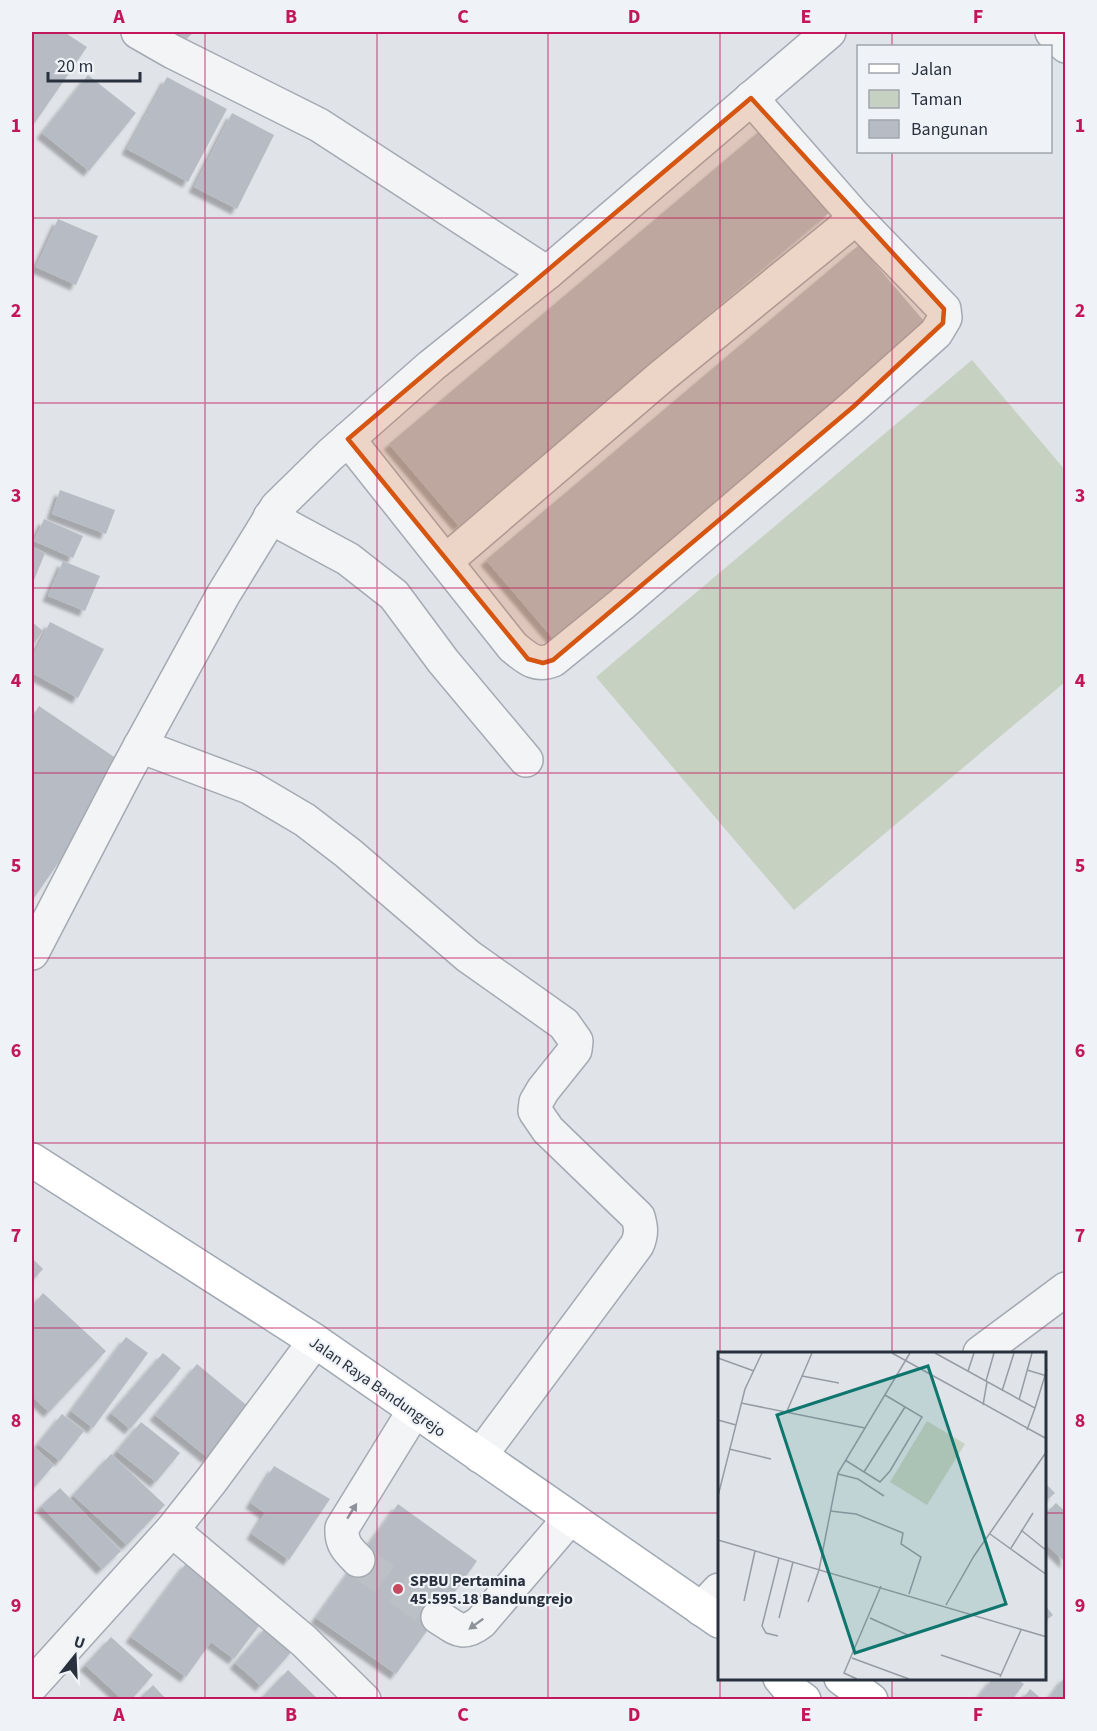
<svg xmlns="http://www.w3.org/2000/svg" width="1097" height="1731" font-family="'Source Sans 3',sans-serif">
	<defs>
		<filter id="shadow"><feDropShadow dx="-5.5" dy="5.5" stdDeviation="1.5" flood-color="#0004"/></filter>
	</defs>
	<rect width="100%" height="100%" fill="#e0e3e8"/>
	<!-- green -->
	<path fill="#c6d1c1" d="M972,360L1065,470V682L794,910L596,677Z"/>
	<!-- building -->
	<g fill="#b7bcc4" filter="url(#shadow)">
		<path d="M32,32H64L87,47L32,127Z"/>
		<path d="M172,32H194L183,42Z"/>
		<path d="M88,75L136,113L89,171L42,133Z"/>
		<path d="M167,77L227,109L188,182L127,149Z"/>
		<path d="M232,113L274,135L237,209L194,187Z"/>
		<path d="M762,129L831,211L459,526L389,444Z"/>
		<path d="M58,219L98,236L76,285L36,267Z"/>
		<path d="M859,245L929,327L556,642L486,560Z"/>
		<path d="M60,490L115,510L106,534L52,514Z"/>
		<path d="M44,519L83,536L73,558L34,541Z"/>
		<path d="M32,547L45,553L32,585Z"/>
		<path d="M63,561L100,576L85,611L48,596Z"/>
		<path d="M32,622L43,631L32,646Z"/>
		<path d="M50,622L104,649L78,698L32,673V658Z"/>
		<path d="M39,706L126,765L32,901V717Z"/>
		<path d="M32,1258L43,1269L32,1281Z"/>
		<path d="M43,1293L106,1351L49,1412L32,1396V1306Z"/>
		<path d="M126,1337L148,1353L93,1428L71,1411Z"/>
		<path d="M163,1353L181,1368L130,1429L111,1413Z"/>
		<path d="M197,1364L250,1408L208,1458L155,1415Z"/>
		<path d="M62,1414L84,1431L60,1461L38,1444Z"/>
		<path d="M141,1422L180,1453L156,1482L117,1451Z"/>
		<path d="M34,1447L54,1465L32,1490V1449Z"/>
		<path d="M111,1454L165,1505L127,1545L73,1495Z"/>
		<path d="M274,1466L330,1499L289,1560L252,1534L265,1513L251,1503Z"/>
		<path d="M1044,1482L1055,1493L1044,1503Z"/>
		<path d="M60,1488L121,1551L102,1569L41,1506Z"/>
		<path d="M1056,1503L1066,1512V1563L1044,1542V1515Z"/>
		<path d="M398,1504L477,1561L396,1674L316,1618Z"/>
		<path d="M187,1562L264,1619L234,1659L211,1642L186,1677L131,1637Z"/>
		<path d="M1044,1604L1053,1615L1044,1622Z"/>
		<path d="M267,1626L294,1649L261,1686L235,1663Z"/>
		<path d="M111,1637L153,1675L131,1700H123L85,1665Z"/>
		<path d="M288,1670L319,1700H260Z"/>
		<path d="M1066,1675V1700H1055L1050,1697Z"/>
		<path d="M993,1678H1015L1024,1684L1012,1700H976Z"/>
		<path d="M153,1685L167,1700H138Z"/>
		<path d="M1030,1689L1043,1700H1022Z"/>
	</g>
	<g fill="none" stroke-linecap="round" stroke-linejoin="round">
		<!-- minor-tunnel -->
		<path stroke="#bbbfc6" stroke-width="33" stroke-dasharray="33 16" stroke-linecap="butt" d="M358,1560L438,1617"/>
		<!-- minor casing -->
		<g stroke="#a5aab2" stroke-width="36">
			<g id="minor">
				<path d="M138,32L173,52L319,125L547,273"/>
				<path d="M1052,32L1066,46"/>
				<path d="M348,439L513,647C527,658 535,667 553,660L622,604L853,407L936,333L945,318L944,309L856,218L751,98"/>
				<path d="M270,517L348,559L394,595L443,661L526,760"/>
				<path d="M446,561L662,376L856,218"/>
				<path d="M140,746L249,787L305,820L348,853L468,956L564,1024L576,1041L575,1050L543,1090L536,1102L535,1111L548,1130L638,1217C641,1227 642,1234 637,1245L480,1456"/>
				<path d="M32,953L125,774L223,595L277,507L330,455L431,366L547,273L829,32"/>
				<path d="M980,1353L1066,1289"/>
				<path d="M172,1530L304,1641L364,1700"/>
				<path d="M358,1560C348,1550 341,1544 342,1528L414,1411"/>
				<path d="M701,1609L719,1590"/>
				<path d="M438,1617C456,1628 462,1637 481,1622L570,1518"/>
				<path d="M32,1685L172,1530L211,1481L315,1341"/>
			</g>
		</g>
		<!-- major casing -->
		<g stroke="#a0a8b3" stroke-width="36">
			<g id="major">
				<path d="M32,1160L315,1341L719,1621"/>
				<path d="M780,1678L790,1690L804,1700"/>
				<path d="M841,1678L871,1700"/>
			</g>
		</g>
		<!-- minor -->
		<use href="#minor" stroke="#f2f4f6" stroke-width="33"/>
		<!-- major -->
		<use href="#major" stroke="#fff" stroke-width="33"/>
	</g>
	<!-- one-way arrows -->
	<defs><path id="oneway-solid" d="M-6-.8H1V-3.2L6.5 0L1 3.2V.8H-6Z" transform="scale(1.5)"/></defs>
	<g fill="#8e929a">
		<use href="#oneway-solid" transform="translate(352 1511) rotate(-58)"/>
		<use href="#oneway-solid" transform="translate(476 1624) rotate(144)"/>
	</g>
	<!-- marked area -->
	<path fill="#d55511" fill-opacity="0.2" stroke="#d55511" stroke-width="4.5" stroke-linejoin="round" d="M751,98L944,309L943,323L853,407L553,660L543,663L528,659L348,439Z"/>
	<!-- grid -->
	<path fill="none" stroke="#c2185b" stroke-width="1.5" stroke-opacity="0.55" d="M205,32V1700M377,32V1700M548,32V1700M720,32V1353M892,32V46M892,152V1353M32,218H1066M32,403H1066M32,588H1066M32,773H1066M32,958H1066M32,1143H1066M32,1328H1066M32,1513H719M1044,1513H1066M720,1678V1700M892,1678V1700"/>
	<!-- markers -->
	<circle fill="#c64b60" stroke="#eff2f6" stroke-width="2" cx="398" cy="1589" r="6"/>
	<g text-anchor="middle" stroke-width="4.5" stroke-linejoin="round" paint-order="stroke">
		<!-- street labels -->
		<g font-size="16" fill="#29313e" stroke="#eff2f6">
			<text transform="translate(378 1386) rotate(35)" y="6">Jalan Raya Bandungrejo</text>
		</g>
		<!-- poi labels -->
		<g font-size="16" font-weight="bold" fill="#29313e" stroke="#eff2f6" text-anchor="start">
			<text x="410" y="1586">SPBU Pertamina<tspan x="410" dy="18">45.595.18 Bandungrejo</tspan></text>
		</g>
	</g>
	<!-- overview -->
	<g transform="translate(718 1352)">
		<rect width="328" height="328" fill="#e0e3e8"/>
		<path d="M209,69L247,92L209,153L172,130Z" fill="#c6d1c1"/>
		<path fill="none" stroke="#979ca4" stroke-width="1.5" d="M174,1L329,87M217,1L317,56L309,78M0,6L36,19M309,18L329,24M250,19L256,1M84,24L121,31M268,29L276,1M284,39L296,1M301,48L314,1M23,51L147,76M265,53L269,30M317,56L329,17M69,59L94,1M0,68L18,73M11,97L53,107M127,108L162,130L172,119L204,65L167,43M146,120L187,55M120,122L140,127L166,144M0,144L27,37L44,1M112,159L138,162L185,181L183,192L203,205L191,242M303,178L329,199M272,182L329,223M0,188L329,285M293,196L315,161M26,249L37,199M90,250L101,218L120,121L192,1M228,253L256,204L329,99M61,266L75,210M152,266L192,284M60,284L48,281L44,274L61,206M223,303L283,323M134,306L191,327M282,325L303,278M139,327L126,321L163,234"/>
		<path fill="#0f766e" fill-opacity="0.15" stroke="#0f766e" stroke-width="3" d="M210,14L288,252L137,301L59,63Z"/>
		<rect width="328" height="328" fill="none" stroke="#29313e" stroke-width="3"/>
	</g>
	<!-- border -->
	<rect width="1097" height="1731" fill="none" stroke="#eff2f6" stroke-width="66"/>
	<!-- legend -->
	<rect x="857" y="45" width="195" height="108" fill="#eff2f6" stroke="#a0a5ac" stroke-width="1.5"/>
	<rect x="869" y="64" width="30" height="9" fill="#ffffff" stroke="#a0a5ac" stroke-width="1.5"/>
	<text x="911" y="75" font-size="18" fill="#29313e">Jalan</text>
	<rect x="869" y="90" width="30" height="18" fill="#c6d1c1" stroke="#a0a5ac" stroke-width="1.5"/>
	<text x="911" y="105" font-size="18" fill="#29313e">Taman</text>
	<rect x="869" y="120" width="30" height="18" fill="#b7bcc4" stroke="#a0a5ac" stroke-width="1.5"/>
	<text x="911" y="135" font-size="18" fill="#29313e">Bangunan</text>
	<!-- north arrow -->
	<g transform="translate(75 1656) rotate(18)" stroke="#eff2f6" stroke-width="4.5" paint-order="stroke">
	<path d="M0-4.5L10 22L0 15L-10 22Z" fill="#29313e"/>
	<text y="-9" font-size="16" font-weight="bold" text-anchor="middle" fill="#29313e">U</text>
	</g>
	<!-- scale -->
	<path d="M48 72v9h92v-9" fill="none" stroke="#29313e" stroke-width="3"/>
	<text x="57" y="72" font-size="18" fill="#29313e" stroke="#eff2f6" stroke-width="4.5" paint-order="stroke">20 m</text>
	<rect x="33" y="33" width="1031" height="1665" fill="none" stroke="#c2185b" stroke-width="2"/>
	<g font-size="20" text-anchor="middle" font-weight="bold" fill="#c2185b">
		<text x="119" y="23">A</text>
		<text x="291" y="23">B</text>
		<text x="463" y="23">C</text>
		<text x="634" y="23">D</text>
		<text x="806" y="23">E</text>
		<text x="978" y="23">F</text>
		<text x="16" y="132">1</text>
		<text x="1080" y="132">1</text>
		<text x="16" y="317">2</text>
		<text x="1080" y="317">2</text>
		<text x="16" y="502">3</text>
		<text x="1080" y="502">3</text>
		<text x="16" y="687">4</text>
		<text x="1080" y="687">4</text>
		<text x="16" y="872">5</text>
		<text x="1080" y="872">5</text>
		<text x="16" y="1057">6</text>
		<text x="1080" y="1057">6</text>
		<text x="16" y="1242">7</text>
		<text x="1080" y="1242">7</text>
		<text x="16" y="1427">8</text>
		<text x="1080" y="1427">8</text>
		<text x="16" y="1612">9</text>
		<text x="1080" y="1612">9</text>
		<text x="119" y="1721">A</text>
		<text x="291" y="1721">B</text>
		<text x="463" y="1721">C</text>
		<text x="634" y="1721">D</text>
		<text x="806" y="1721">E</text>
		<text x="978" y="1721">F</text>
	</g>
</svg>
